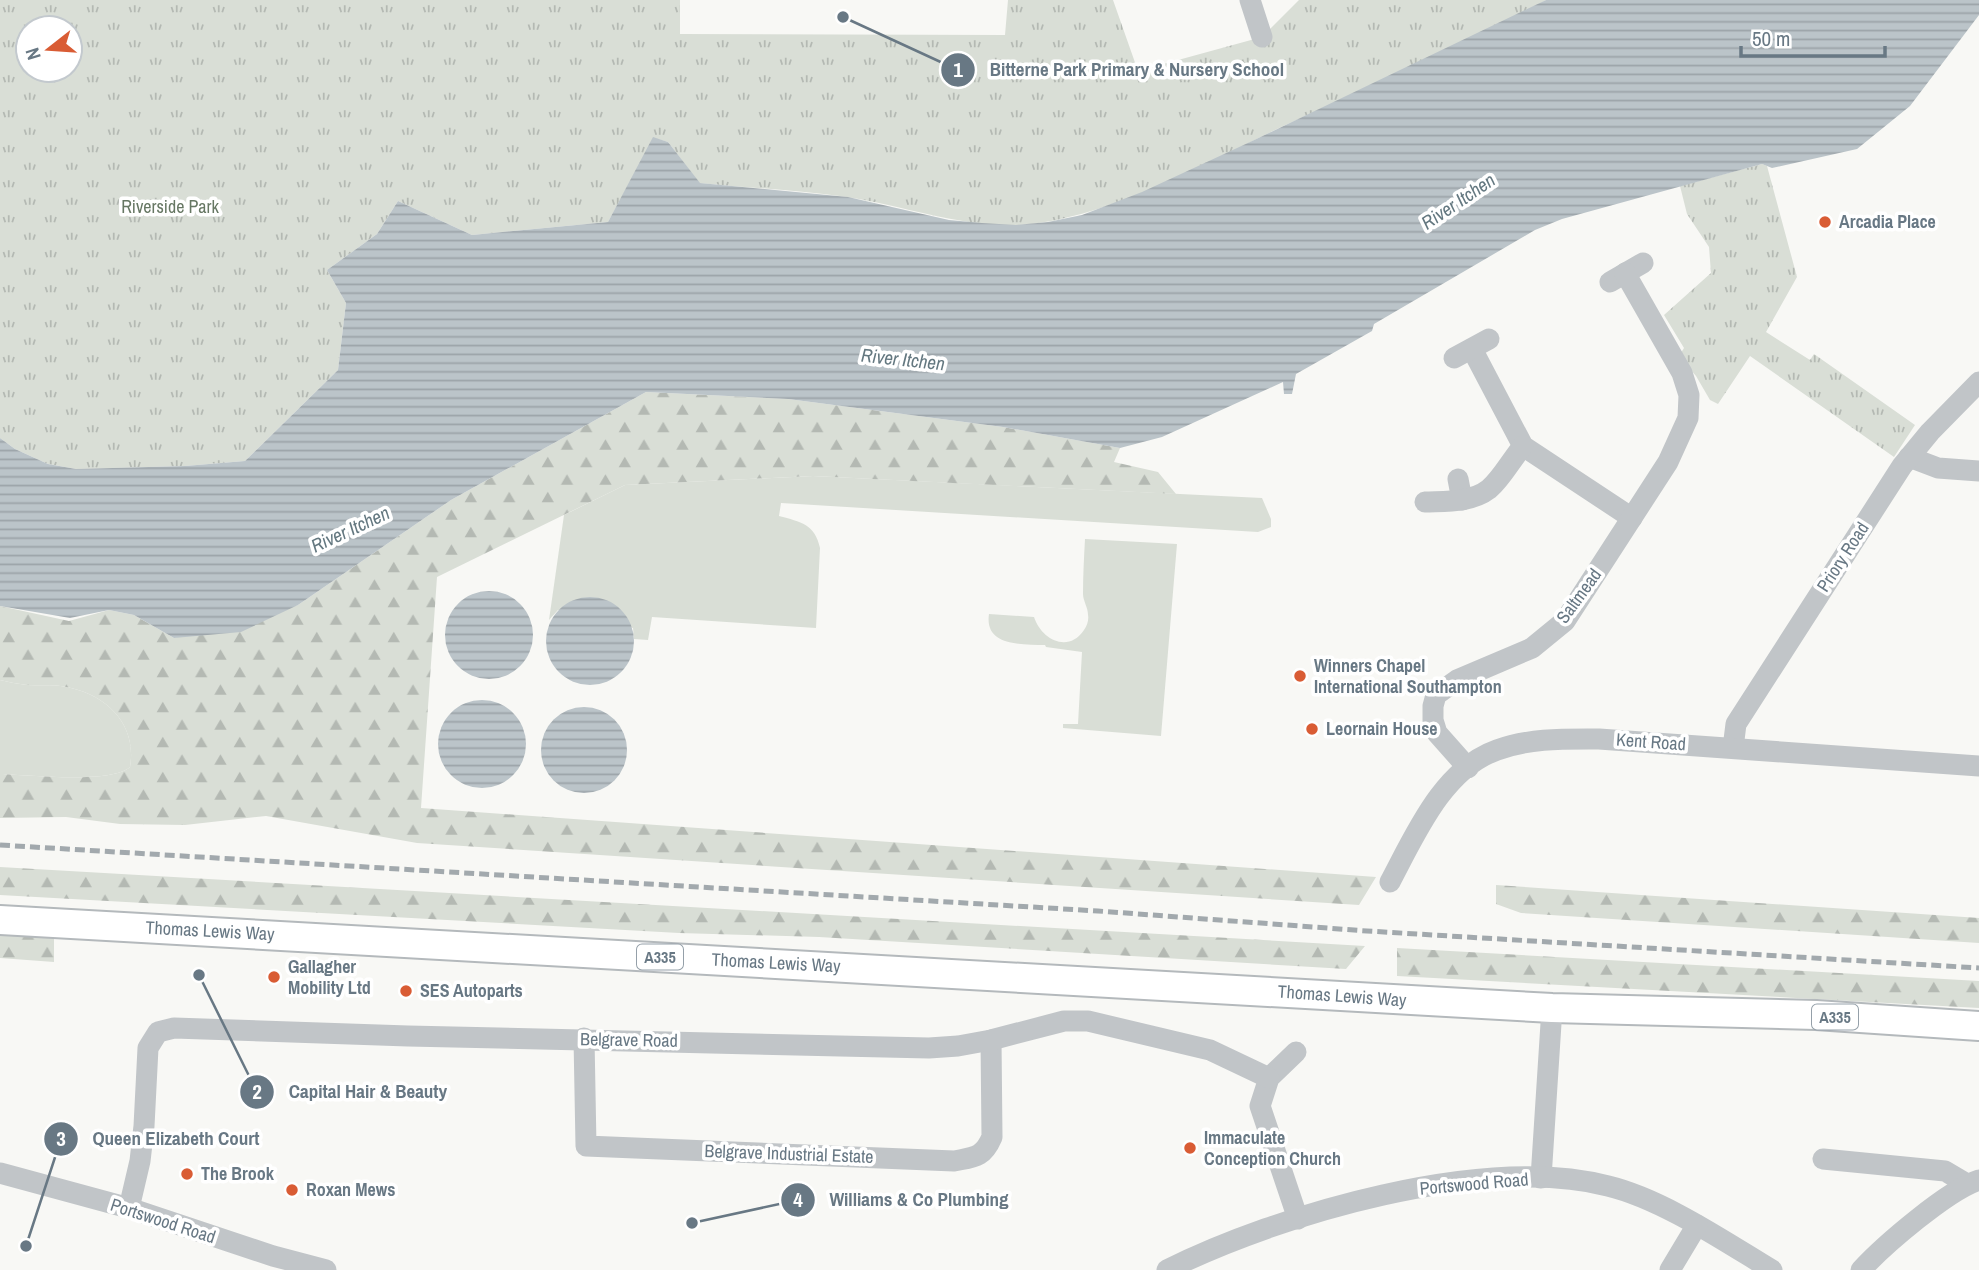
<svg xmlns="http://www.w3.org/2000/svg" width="1979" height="1270" font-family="'Archivo Narrow',sans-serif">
	<defs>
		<pattern id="forest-firs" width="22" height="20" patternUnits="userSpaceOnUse" patternTransform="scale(1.75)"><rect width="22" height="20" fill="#d9ded6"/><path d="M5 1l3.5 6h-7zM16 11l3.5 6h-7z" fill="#b4b9b3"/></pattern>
		<pattern id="park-tufts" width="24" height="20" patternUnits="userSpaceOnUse" patternTransform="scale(1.75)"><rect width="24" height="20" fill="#d9ded6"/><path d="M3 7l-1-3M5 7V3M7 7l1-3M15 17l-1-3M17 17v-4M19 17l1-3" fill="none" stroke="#b4b9b3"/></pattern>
		<pattern id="water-rules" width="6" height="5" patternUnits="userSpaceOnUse" patternTransform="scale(1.75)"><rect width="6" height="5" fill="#bbc4c9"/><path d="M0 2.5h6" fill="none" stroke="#9ca4a9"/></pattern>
	</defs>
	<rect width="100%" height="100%" fill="#f8f8f5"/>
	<!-- grass -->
	<g fill="#d9ded6">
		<path d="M813,476L1262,498L1271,519V527L1258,532L781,503L779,516C801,522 815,524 820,548L816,628L652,617L648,640L634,639L633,628L558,610L549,620L564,515L625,485Z"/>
		<path d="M1085,539L1177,544L1161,736L1063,728V724H1078L1082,652L1046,647L1045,645C1023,644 984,647 989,614L1034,617C1041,639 1068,654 1084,630C1087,626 1089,620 1088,615C1088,607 1083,601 1083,594C1083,576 1084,557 1085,539Z"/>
		<path d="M0,680C9,682 18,684 27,685C42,686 57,684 71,688C110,697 137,727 130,767C111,784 28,775 0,774Z"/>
	</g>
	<!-- forest -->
	<g fill="url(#forest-firs)">
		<path d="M646,392L788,399L1003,427L1120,448L1114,462L1158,472L1176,494L813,476L625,485L437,577L421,808L1376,877L1359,905L417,843L266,816L185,825L120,824L66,817L0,818V774C28,775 111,784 130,767C137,727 110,697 71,688C57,684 42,686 27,685C18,684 9,682 0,680V606L69,621L109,610L134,615L174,638L298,605L451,500Z"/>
		<path d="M0,867L1365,946L1346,969L819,937L679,933L0,895Z"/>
		<path d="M1496,885L1979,918V943L1521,913L1496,904Z"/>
		<path d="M0,935L54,937V962L0,958Z"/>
		<path d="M1397,948L1979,981V1008L1397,976Z"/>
	</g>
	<!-- park -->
	<g fill="url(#park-tufts)" fill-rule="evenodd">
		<path d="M0,0H680V34L1005,35L1008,0H1113L1138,71L1262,37L1299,0H1546C1459,46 1369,87 1279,128C1202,165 1104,220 1018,225C959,227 905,206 847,197C798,190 748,188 699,183L668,142L654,138L608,222L472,235L398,201L377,234L327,270L346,303L338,370L245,461L185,466L76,469L48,464L15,449L0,438ZM28,28H70V70H28Z"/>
		<path d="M1762,164L1767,166L1797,277L1766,332L1810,360L1814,354L1915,425L1894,457L1750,356L1718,404L1710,400L1696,376L1679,356L1684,348L1664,315L1711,273L1709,247L1687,214L1680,186Z"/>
	</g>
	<!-- water -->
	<g fill="url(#water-rules)">
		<path d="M1546,0H1979V15L1910,106L1857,149L1772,168L1762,164L1562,219L1535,230L1374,324L1372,331L1296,374L1292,394H1284L1283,382L1162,437L1120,448L1003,427L788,399L646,392L451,500L298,605L241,632L174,638L134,615L109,610L70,618L0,606V438L15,449L48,464L76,469L185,466L245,461L338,370L346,303L327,270L377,234L398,201L472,235L608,222L653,137L668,142L700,183L848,197L949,220L982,223L1016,225L1048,222L1082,215L1142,192L1250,142Z"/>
		<circle cx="489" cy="635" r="44"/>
		<circle cx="590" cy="641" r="44"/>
		<circle cx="482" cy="744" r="44"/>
		<circle cx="584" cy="750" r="43"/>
	</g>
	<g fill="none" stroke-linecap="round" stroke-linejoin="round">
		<!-- major casing -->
		<g stroke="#b4b9bc" stroke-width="32">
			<path id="major" d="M0,920L1552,1008L1816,1015L1979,1026"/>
		</g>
		<!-- minor -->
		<g stroke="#c1c5c8" stroke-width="21">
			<path d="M1250,0L1262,37"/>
			<path d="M1610,282L1643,263"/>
			<path d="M1472,349L1523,446L1632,518"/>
			<path d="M1454,358L1489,339"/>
			<path d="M1909,457L1938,468L1979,471"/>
			<path d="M1458,479L1462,500"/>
			<path d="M1425,502C1445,501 1471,503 1489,489C1502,478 1511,460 1523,446"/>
			<path d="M1733,748L1736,724L1902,466L1930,432L1979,382"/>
			<path d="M1468,768L1437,733L1433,720V706L1436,695L1457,680L1532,648L1565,621L1668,462L1688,418L1689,395L1682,373L1625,273"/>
			<path d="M1390,882C1415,835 1443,769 1497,750C1529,738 1565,739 1599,739L1979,766"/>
			<path d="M584,1038L586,1146L954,1161C974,1157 983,1158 992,1137L991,1040"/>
			<path d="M1296,1052L1269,1078L1260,1106L1298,1219"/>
			<path d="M1823,1159L1945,1171L1967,1184"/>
			<path d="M0,1173L129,1208L273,1256L326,1270"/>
			<path d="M1541,1178L1552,1008"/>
			<path d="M129,1208L140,1161L144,1126L148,1048L158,1032L174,1028L408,1036L929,1048L958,1046L991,1040L1064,1021H1088L1210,1050L1269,1078"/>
			<path d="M1167,1270C1279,1214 1484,1154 1608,1186C1662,1199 1724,1241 1772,1270"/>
			<path d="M1670,1270L1697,1225"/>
			<path d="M1861,1270C1884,1245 1948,1190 1979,1180"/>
		</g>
		<!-- major -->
		<use href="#major" stroke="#fff" stroke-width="28"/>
		<!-- rail -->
		<path stroke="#a2a9ad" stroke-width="5" stroke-dasharray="10 5" stroke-linecap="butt" d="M0,845L1098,911L1367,931L1979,968"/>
	</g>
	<!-- markers -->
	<g fill="#d95c34" stroke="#fff" stroke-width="2.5">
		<circle cx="1825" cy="222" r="7"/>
		<circle cx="1300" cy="676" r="7"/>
		<circle cx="1312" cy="729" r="7"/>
		<circle cx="274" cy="977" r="7"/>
		<circle cx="406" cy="991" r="7"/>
		<circle cx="1190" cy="1148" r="7"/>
		<circle cx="187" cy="1174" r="7"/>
		<circle cx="292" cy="1190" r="7"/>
	</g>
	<g text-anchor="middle" stroke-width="7" stroke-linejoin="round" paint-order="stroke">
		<!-- shield labels -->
		<g fill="#fff" stroke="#95a0a9" stroke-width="2">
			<rect x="637" y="944.5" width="46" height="25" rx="5"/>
			<rect x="1812" y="1004.5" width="46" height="25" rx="5"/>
		</g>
		<g font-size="16" font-weight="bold" fill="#687884">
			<text x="660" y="963">A335</text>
			<text x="1835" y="1023">A335</text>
		</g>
		<!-- park labels -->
		<g font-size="18" fill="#667763" stroke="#fff">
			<text x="170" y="213">Riverside Park</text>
		</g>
		<!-- poi labels -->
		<g font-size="18" font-weight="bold" fill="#687884" stroke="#fff" text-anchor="start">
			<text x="1839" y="228">Arcadia Place</text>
			<text x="1314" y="672">Winners Chapel<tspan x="1314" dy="21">International Southampton</tspan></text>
			<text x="1326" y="735">Leornain House</text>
			<text x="288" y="973">Gallagher<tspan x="288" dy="21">Mobility Ltd</tspan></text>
			<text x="420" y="997">SES Autoparts</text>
			<text x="1204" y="1144">Immaculate<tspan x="1204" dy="21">Conception Church</tspan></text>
			<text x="201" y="1180">The Brook</text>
			<text x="306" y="1196">Roxan Mews</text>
		</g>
		<!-- street labels -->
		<g font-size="18" fill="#687884" stroke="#fff">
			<text transform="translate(1843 557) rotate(-57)" y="6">Priory Road</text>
			<text transform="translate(1579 596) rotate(-54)" y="6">Saltmead</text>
			<text transform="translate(1651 742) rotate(4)" y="6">Kent Road</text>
			<text transform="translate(210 931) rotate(3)" y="6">Thomas Lewis Way</text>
			<text transform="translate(776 963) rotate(3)" y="6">Thomas Lewis Way</text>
			<text transform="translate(1342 996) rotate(4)" y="6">Thomas Lewis Way</text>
			<text transform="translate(629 1040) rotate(1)" y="6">Belgrave Road</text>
			<text transform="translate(789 1154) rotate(2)" y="6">Belgrave Industrial Estate</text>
			<text transform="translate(1474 1184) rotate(-5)" y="6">Portswood Road</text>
			<text transform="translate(163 1221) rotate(18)" y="6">Portswood Road</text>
		</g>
		<!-- water labels -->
		<g font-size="19" font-style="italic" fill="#647880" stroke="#fff">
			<text transform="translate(1458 201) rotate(-34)" y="7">River Itchen</text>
			<text transform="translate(903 359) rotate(6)" y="7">River Itchen</text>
			<text transform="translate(350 529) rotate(-25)" y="7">River Itchen</text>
		</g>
	</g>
	<!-- callouts -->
	<path fill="none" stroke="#687884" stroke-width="2.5" d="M843 17L958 70M199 975L257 1092M26 1246L61 1139M692 1223L798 1200"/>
	<g fill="#687884" stroke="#fff" stroke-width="2.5">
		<circle cx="843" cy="17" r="7"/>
		<circle cx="199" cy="975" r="7"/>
		<circle cx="26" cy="1246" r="7"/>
		<circle cx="692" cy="1223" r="7"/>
		<circle cx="958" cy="70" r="18"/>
		<circle cx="257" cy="1092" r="18"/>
		<circle cx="61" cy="1139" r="18"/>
		<circle cx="798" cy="1200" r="18"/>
	</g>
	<g font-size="21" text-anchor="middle" font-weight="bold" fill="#fff">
		<text x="958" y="77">1</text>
		<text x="257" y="1099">2</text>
		<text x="61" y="1146">3</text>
		<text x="798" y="1207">4</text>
	</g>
	<g font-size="19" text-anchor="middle" font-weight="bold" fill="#687884" stroke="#fff" stroke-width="7" stroke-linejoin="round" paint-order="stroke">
		<text x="1137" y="76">Bitterne Park Primary &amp; Nursery School</text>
		<text x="368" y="1098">Capital Hair &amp; Beauty</text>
		<text x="176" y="1145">Queen Elizabeth Court</text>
		<text x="919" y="1206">Williams &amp; Co Plumbing</text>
	</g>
	<!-- north arrow -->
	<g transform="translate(49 49) rotate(253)"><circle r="33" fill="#ffffff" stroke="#c3c9ce" stroke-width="2"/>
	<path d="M0-5L12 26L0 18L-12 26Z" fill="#d95c34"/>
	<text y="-10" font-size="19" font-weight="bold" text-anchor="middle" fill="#687884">N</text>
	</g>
	<!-- scale -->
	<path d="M1741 46v10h144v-10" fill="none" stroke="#687884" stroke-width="3.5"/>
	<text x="1752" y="46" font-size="21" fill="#687884" stroke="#ffffff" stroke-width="5" paint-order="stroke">50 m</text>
</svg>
